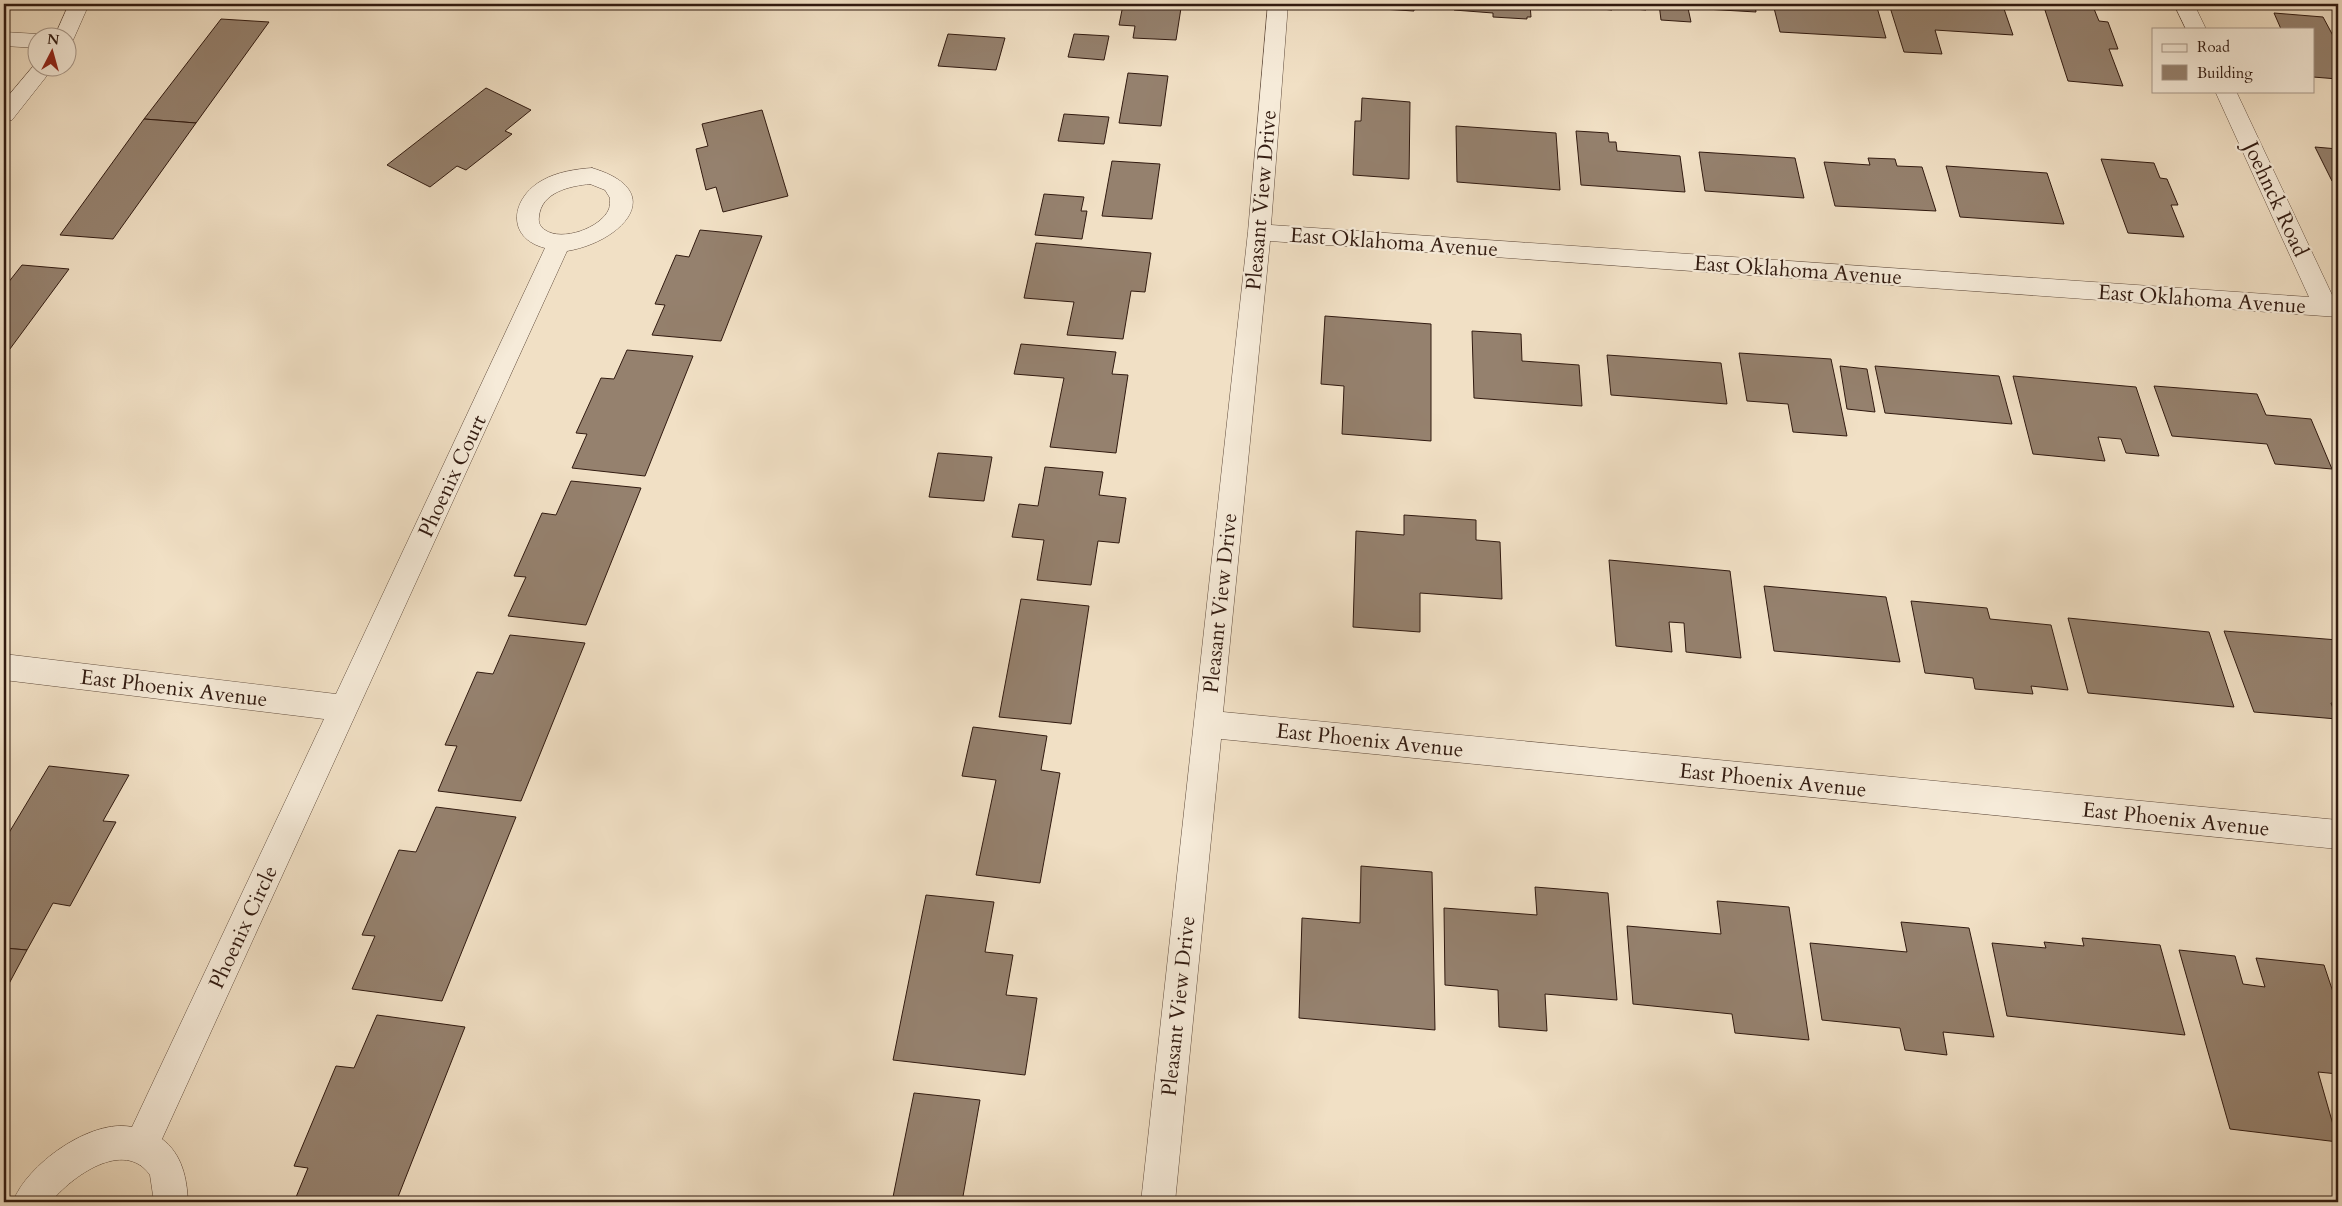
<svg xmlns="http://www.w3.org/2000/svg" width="2342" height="1206" font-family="Cardo,serif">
	<rect width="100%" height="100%" fill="#f1e0c5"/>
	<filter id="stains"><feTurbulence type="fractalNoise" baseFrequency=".004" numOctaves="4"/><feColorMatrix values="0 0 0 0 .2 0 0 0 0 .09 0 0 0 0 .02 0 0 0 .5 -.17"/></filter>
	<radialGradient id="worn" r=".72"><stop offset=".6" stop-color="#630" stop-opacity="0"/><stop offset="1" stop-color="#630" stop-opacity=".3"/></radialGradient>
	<!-- building -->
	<g fill="#95816e" stroke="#311a10">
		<path d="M1367,4H1414V11L1366,8Z"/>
		<path d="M1454,4H1530L1531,17H1527V19L1493,17V13L1454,10Z"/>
		<path d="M1548,4H1645L1646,10L1612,7V10Z"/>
		<path d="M1659,4H1755L1756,12L1688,8L1691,22L1661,20Z"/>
		<path d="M1773,4H1876L1886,38L1780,32Z"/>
		<path d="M1889,4L2003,6L2013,35L1935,30L1942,54L1904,52Z"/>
		<path d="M2043,4H2092L2099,21L2108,22L2118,49H2109L2123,86L2068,81Z"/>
		<path d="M1123,5L1181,8L1176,40L1133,38L1135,26L1119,25Z"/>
		<path d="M2274,13L2323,17L2338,45V79L2313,77V29H2281Z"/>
		<path d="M221,19L269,22L196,123L144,119Z"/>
		<path d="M948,34L1005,38L996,70L938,66Z"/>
		<path d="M1074,34L1109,36L1104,60L1068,57Z"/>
		<path d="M1128,73L1168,76L1161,126L1119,123Z"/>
		<path d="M486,88L531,110L505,131L512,134L466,170L457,166L430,187L387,165Z"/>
		<path d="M1362,98L1410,102L1409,179L1353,175L1355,121H1361Z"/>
		<path d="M762,110L788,196L723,212L716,187L706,190L696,149L708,146L702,124Z"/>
		<path d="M1064,114L1109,117L1104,144L1058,141Z"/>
		<path d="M144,119L196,123L113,239L60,235Z"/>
		<path d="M1456,126L1556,133L1560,190L1457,182Z"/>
		<path d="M1576,131L1608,133L1609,142H1616L1617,151L1680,156L1685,192L1581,185Z"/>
		<path d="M2315,147L2338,149V181H2332Z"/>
		<path d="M1699,152L1795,158L1804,198L1705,191Z"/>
		<path d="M1868,158L1895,159L1897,166L1922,167L1936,211L1835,206L1824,162L1870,165Z"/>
		<path d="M2101,159L2154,163L2160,178L2167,179L2178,205H2171L2184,237L2128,233Z"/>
		<path d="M1112,161L1160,164L1152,219L1102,216Z"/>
		<path d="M1946,166L2047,173L2064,224L1960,217Z"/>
		<path d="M1044,194L1084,197L1081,211H1087L1082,239L1035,235Z"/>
		<path d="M700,230L762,236L721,341L652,335L665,305L655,304L676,255L689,257Z"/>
		<path d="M1036,243L1151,253L1145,292L1131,291L1123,339L1067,335L1074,302L1024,298Z"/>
		<path d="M22,265L69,269L4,357V288Z"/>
		<path d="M1325,316L1431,324V441L1342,434L1344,386L1321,384Z"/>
		<path d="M1472,331L1521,334L1522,361L1579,365L1582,406L1474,398Z"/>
		<path d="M1021,344L1116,352L1112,374L1128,375L1116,453L1050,447L1064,378L1014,374Z"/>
		<path d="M627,350L693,356L645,476L572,468L587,434L576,433L601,378L614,379Z"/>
		<path d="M1739,353L1831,359L1847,436L1793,432L1788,404L1747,401Z"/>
		<path d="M1607,355L1721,363L1727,404L1611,395Z"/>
		<path d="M1840,366L1867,369L1875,412L1847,409Z"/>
		<path d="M1875,366L1999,376L2012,424L1885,413Z"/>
		<path d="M2013,376L2136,387L2159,456L2126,453L2121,439L2098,437L2105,461L2033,454Z"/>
		<path d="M2154,386L2257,394L2266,415L2311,419L2332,469L2275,464L2267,444L2172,436Z"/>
		<path d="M938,453L992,457L984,501L929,497Z"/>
		<path d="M1045,467L1103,472L1099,495L1126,498L1119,543L1098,541L1091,585L1037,580L1044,540L1012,537L1019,504L1038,506Z"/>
		<path d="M571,481L641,488L586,625L508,616L526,577L514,576L542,513L556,515Z"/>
		<path d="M1404,515L1476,520V540L1500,542L1502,599L1420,593V632L1353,627L1356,531L1404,535Z"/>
		<path d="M1609,560L1730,571L1741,658L1686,652L1684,623L1669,622L1672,652L1616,646Z"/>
		<path d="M1764,586L1886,597L1900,662L1774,651Z"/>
		<path d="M1021,599L1089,606L1071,724L999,717Z"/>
		<path d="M1911,601L1987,608L1990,619L2051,625L2068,690L2031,686L2033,694L1975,689L1973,678L1925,673Z"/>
		<path d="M2068,618L2209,632L2234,707L2088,693Z"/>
		<path d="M2224,631L2338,640V703H2331L2337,719L2254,712Z"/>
		<path d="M510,635L585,643L521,801L438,791L457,746L445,745L477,672L493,674Z"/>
		<path d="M973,727L1047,736L1041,770L1060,773L1040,883L976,875L996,780L962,776Z"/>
		<path d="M49,766L129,775L103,821L116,822L70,906L53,903L27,950L4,948V841Z"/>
		<path d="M436,807L516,817L442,1001L352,989L375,936L362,935L399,850L416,852Z"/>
		<path d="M1361,866L1432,872L1435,1030L1299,1018L1302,918L1360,923Z"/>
		<path d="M1535,887L1608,893L1617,1000L1545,994L1547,1031L1499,1027L1498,990L1445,985L1444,908L1537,915Z"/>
		<path d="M926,895L994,902L985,952L1013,955L1006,995L1037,998L1025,1075L893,1060Z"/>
		<path d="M1717,901L1789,907L1809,1040L1735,1033L1732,1014L1633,1004L1627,926L1721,934Z"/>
		<path d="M1901,922L1969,928L1994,1037L1943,1032L1947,1055L1905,1050L1900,1028L1822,1020L1810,943L1907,952Z"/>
		<path d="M2082,938L2160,945L2185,1035L2007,1016L1992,943L2046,948L2044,942L2084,946Z"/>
		<path d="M4,948L27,950L4,993Z"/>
		<path d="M2179,950L2235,956L2243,984L2265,987L2256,958L2324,965L2338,1007V1074L2318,1072L2338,1142L2230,1129Z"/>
		<path d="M377,1015L465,1027L396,1202H294L308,1168L294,1166L336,1066L354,1068Z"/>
		<path d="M914,1093L980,1100L962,1202H892Z"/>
	</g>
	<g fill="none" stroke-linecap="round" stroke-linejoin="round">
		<!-- minor casing -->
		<g stroke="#614c3d" stroke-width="1">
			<g id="minor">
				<path d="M1268,4H1288L1271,225L2309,297L2215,91H2236L2334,299H2338V317L1270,241L1223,712L2338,820V849L1221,739L1175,1202H1141L1248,232Z"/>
				<path d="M2174,4H2194L2206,29H2186Z"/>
				<path d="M4,32L38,34L46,38H38V48L4,46Z"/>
				<path d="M592,168C670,191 622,242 567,251L162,1139C182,1154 187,1178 188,1202H154L150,1175C124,1138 71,1177 51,1202H13C26,1165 91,1118 132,1127L324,719L4,680V654L336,694L545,248C505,238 511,197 543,180C557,172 576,169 592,168ZM590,184L605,190L610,198C610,201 610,206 609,209C601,228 562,242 545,230C540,227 538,222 539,217C541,192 570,186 590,184Z"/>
			</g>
		</g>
		<!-- tertiary casing -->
		<g stroke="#614c3d" stroke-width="1">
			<g id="tertiary">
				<path d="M69,4H89L74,38L71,43L68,44V38H54Z"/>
				<path d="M36,63H38V68H53L12,120L4,122V101Z"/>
			</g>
		</g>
		<!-- minor -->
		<use href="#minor" fill="#f6ebd9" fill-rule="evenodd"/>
		<!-- tertiary -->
		<use href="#tertiary" fill="#f6ebd9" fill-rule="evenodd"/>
	</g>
	<g text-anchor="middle" stroke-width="4.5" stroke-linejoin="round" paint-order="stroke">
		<!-- street labels -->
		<g font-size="21" fill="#311a10" stroke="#f6ebd9">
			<text transform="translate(2276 199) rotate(65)" y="7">Joehnck Road</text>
			<text transform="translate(1261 200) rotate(-85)" y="7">Pleasant View Drive</text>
			<text transform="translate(1394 242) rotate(4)" y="7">East Oklahoma Avenue</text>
			<text transform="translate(1798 270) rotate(4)" y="7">East Oklahoma Avenue</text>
			<text transform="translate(2202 299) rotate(4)" y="7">East Oklahoma Avenue</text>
			<text transform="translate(452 476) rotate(-65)" y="7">Phoenix Court</text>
			<text transform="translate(1220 603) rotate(-84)" y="7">Pleasant View Drive</text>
			<text transform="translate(174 688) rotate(7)" y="7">East Phoenix Avenue</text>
			<text transform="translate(1370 740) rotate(6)" y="7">East Phoenix Avenue</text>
			<text transform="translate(1773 780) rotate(6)" y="7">East Phoenix Avenue</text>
			<text transform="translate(2176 819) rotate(6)" y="7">East Phoenix Avenue</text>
			<text transform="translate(243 927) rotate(-65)" y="7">Phoenix Circle</text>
			<text transform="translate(1178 1006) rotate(-84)" y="7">Pleasant View Drive</text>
		</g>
	</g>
	<!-- margin -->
	<rect width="2342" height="1206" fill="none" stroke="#f1e0c5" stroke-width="20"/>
	<rect x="5" y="5" width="2332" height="1196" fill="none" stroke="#311a10" stroke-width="2.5"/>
	<rect x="10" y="10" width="2322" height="1186" fill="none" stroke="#311a10"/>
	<!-- legend -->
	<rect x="2152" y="28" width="162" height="65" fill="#f6ebd9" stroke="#a79789"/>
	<rect x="2162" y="44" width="25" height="8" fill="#f6ebd9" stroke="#a79789"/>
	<text x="2197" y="52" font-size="15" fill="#311a10">Road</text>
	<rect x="2162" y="65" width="25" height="15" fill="#95816e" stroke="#a79789"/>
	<text x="2197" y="78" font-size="15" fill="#311a10">Building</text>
	<!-- north arrow -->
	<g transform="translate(52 52) rotate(6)"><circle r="24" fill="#f6ebd9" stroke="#a79789"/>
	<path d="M0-4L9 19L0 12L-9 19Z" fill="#8f2418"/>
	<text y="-8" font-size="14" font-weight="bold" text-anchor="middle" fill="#311a10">N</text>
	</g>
	<rect width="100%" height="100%" filter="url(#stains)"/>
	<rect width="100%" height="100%" fill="url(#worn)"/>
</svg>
